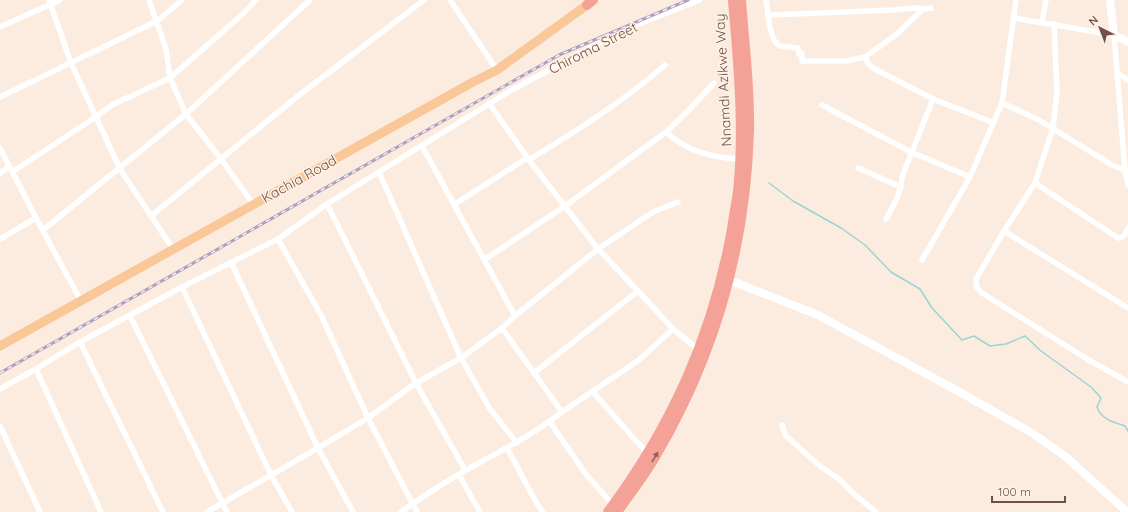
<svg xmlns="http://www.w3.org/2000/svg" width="1128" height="512" font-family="Quicksand,sans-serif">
	<rect width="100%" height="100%" fill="#fbecdf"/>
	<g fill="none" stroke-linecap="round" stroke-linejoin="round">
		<!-- stream -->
		<path stroke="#9bd4d5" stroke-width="1.5" d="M769,183L793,201L841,228L865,245L891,272L920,289L932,308L962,340L974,336L990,346L1006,344L1025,336L1041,351L1091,387L1101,398L1097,407C1101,419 1113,422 1125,426L1128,431"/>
		<!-- street -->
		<g stroke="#fff" stroke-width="5.5">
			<path d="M49,0L71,63L120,169L173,249"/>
			<path d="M149,0L166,49L170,78L186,114L221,159L253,204"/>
			<path d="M450,0L497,70"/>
			<path d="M766,0C768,12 769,41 780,46L798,48L799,54L802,53V61H846L865,57L869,65L873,68L933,99L994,123"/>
			<path d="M769,15L894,10L914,8L923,9"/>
			<path d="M1014,18L1114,35L1125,170L1128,185"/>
			<path d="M1042,22L1046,0"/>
			<path d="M1054,24L1057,92L1053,128L1035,183L1004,231L976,279V284L977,288L982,293L1087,359L1128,382"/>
			<path d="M0,27L60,0"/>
			<path d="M865,57L897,34L923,9L931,8"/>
			<path d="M1117,73L1128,80"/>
			<path d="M0,97L157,21L182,0"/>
			<path d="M489,103L529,160L598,249L638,291L673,329L699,350"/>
			<path d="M1002,103L1039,120L1112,165L1125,170"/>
			<path d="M822,105L911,152L970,177"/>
			<path d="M666,132C686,151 713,158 740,159"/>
			<path d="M422,146L515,316"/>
			<path d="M0,148L36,218L81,301"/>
			<path d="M529,160C576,131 623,102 665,65"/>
			<path d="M858,168L901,187"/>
			<path d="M12,172L96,117L102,112L112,105L170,78L245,12L256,0"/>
			<path d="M379,172L461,358L490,409L517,443"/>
			<path d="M0,173L9,167"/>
			<path d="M1035,183L1118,238C1124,238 1126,233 1128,228"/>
			<path d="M327,204L416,383L465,470"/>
			<path d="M455,204L527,158"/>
			<path d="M151,216L298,96L424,0"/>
			<path d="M886,219C894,205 901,193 902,177L933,99"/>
			<path d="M43,230L186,114L310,0"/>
			<path d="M1004,231L1128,308"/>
			<path d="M0,239L36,218"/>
			<path d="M278,239L321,315L368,418L417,512"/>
			<path d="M484,260L565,206L666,132L686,113L714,83"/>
			<path d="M922,260L970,177L1002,103L1016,0"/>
			<path d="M231,262L318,448L353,512"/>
			<path d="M182,287L271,475L292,512"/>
			<path d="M130,316L227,512"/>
			<path d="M502,328L562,412"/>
			<path d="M80,342L163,512"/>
			<path d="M36,369L101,512"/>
			<path d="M534,373L638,291"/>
			<path d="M0,389L36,369L80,342L182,287L278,239L327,204L510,91L621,31L700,0"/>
			<path d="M593,392L638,443L648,453"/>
			<path d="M550,422L585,473L613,505"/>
			<path d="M782,425L786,436L821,467L839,479L854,494L876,512"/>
			<path d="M0,426L40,512"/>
			<path d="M507,448L536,502L543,512"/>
			<path d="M459,475L480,512"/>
			<path d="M207,512L318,448L368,418L416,383L461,358L502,328L515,316L598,249L653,212L678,202"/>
			<path d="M401,512C422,497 445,482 468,469C500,451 533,435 562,412L639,360L673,329"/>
		</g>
		<!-- secondary -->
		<g stroke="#fff" stroke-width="8">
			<path d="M1110,0L1114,35L1128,42"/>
			<path d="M729,280L818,315L965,395L1032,433L1065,456L1127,512"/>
		</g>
		<!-- primary -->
		<path stroke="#f9c798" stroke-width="9" d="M0,346L473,82L497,70L587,5L590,0"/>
		<!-- highway -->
		<g stroke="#f4a297" stroke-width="10">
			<path d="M587,5L593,0"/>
			<path d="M608,512C672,426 713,335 732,229C734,213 738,197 739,181C744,121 738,60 733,0"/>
			<path d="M617,512C630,494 644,476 655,457C714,357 746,246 749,130C750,87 744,43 741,0"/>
		</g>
		<!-- rail casing -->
		<g stroke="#ad9fc3" stroke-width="3">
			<path id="rail" d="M0,373L559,55L688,0"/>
		</g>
		<!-- rail -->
		<use href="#rail" stroke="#fff1e5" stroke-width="1.5" stroke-dasharray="4.5" stroke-linecap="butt"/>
	</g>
	<!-- one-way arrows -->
	<defs><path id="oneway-solid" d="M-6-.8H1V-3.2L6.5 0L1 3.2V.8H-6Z"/></defs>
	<use fill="#8a6058" href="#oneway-solid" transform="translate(655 457) rotate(-59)"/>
	<g text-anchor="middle" stroke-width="3" stroke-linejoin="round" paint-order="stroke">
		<!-- street labels -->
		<g font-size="14" fill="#705048" stroke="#fff1e5">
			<text transform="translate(593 48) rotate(-27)" y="5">Chiroma Street</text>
			<text transform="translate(723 80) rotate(-93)" y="5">Nnamdi Azikwe Way</text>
			<text transform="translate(299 179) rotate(-29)" y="5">Kachia Road</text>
		</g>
	</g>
	<!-- north arrow -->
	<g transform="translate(1100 28) rotate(318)" stroke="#fff1e5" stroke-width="3" paint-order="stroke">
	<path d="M0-3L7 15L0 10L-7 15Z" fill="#705048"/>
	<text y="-6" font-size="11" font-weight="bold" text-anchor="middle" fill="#705048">N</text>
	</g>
	<!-- scale -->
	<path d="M992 496v6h73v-6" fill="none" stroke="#705048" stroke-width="2"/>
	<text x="998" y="496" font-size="12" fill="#705048" stroke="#fff1e5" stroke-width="3" paint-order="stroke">100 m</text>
</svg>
